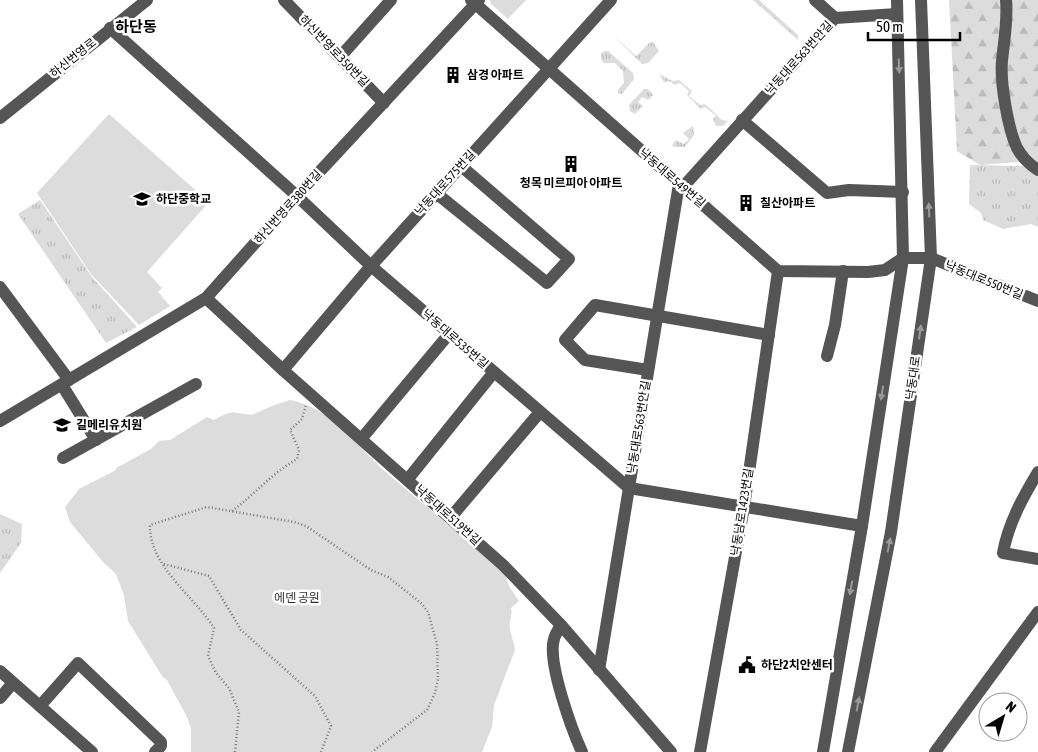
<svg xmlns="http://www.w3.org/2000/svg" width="1038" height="752" font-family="'Asap Condensed','Noto Sans KR',sans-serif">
	<defs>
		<pattern id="grass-tufts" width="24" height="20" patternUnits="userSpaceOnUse" patternTransform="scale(1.25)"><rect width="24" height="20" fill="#dcdcdc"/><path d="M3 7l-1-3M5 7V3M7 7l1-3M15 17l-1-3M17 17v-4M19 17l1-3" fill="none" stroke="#bbb"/></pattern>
		<pattern id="forest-firs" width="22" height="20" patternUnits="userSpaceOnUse" patternTransform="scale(1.25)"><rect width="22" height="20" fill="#dcdcdc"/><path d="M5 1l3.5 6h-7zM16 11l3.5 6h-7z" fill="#bbb"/></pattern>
	</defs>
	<rect width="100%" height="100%" fill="#fff"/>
	<!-- grass -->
	<g fill="url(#grass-tufts)">
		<path d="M753,0H759L798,35V40Z"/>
		<path d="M613,35L636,56L649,43L653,42L659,51L648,63L642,64Z"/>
		<path d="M605,51H608L633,73L634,79L622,94L618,93V90L624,83L623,71L615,63H604L601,60V53Z"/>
		<path d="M659,74L673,81L679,80L692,91L689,96L700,105L705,104L722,120L728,121L723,126H716L713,119L716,116L705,107L701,109L687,95L689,91L680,83L674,85L670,81L664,82Z"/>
		<path d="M644,89H648L653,95L648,100L642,97L638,102L643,106L635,114L630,111L629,105Z"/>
		<path d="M693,126L694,135L685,147H674L672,145L676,140L684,144L689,139L683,133Z"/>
		<path d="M970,165L1023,166L1038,176V227L1031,224L1003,229L983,220L981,213L969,204Z"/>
		<path d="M40,200L92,277L137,327L106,343L18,214Z"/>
		<path d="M0,514L22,524L21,543L0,573Z"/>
	</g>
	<!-- forest -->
	<path fill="url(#forest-firs)" d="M949,0H1038V169L1019,162L980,165L957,151Z"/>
	<!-- park -->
	<g fill="#dcdcdc">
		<path d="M490,0H526L508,19L491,4Z"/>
		<path d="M109,114L209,202L147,272L162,288L158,292L170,306L139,325L91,274L37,193Z"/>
		<path d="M290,400C331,407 359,449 389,475C428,508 467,540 505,574L509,586L519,601L511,608C513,616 508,622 510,629C511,636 514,642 515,650L494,705L492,727L482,752H191V728L187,717L167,680L162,676L128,621L124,595L116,574L103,562L70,522L65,507L79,489L116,470V468L151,449L159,441L170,440L207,417L214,420C234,409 231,413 252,415L272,406Z"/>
	</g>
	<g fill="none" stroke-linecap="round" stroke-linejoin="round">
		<!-- path -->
		<g stroke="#777" stroke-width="2.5" stroke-dasharray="1 2.5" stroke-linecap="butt">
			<path d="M232,511C255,494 271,474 297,459L299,450L290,430L302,419L306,405"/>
			<path d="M164,564L209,576L241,630L315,696L331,726L321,752"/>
			<path d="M235,752L239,712L229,688L216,673L208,656L214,628C194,596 149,566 150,525L207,507L294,522L306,526L371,570L388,577L421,603L428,612L437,644L438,679L435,693L427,710L372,752"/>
		</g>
		<!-- minor -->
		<g stroke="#555" stroke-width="12">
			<path d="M284,0L384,103"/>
			<path d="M471,0L778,271L868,272L885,270L903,258"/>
			<path d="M815,0L835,18L897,14"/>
			<path d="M1006,0C1008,21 1004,40 1002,61C1000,82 1008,129 1017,148C1022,157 1030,165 1038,170"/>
			<path d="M110,28L297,196L371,266L629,488L862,526"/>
			<path d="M340,57L391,0"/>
			<path d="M0,118L147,0"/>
			<path d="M742,120L827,193L849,190L903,192"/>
			<path d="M683,187L835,18"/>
			<path d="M436,193L547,283L569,259L461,166"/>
			<path d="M903,258H931L1038,301"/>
			<path d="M0,287L69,380"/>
			<path d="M206,298L284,371L503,565L561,625L671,752"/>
			<path d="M827,356L835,325L843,271"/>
			<path d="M283,370L371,266L611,0"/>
			<path d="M648,370L585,360L565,340L595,305L769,335"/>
			<path d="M62,385L96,440"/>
			<path d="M0,421L206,298L297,196L479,0"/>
			<path d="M362,438L449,334"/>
			<path d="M63,458L196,384"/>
			<path d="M1038,472C1023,497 1008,524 1003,553L1038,559"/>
			<path d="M408,479L494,372"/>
			<path d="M451,517L540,412"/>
			<path d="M561,625C559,629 555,634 554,639C547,662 572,730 582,752"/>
			<path d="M599,670L679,184"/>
			<path d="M0,671L92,752"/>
			<path d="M0,698L13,683"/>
			<path d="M40,706L78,663L161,742V746L155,752"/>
			<path d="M700,752L744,507L778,271"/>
			<path d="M823,752L862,526L903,258L897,0"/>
			<path d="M848,752L891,532L931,258L921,0"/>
			<path d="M935,752L1038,612"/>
		</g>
	</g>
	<!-- one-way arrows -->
	<defs><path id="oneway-solid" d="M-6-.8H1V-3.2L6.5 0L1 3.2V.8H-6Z" transform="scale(1.25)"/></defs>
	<g fill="#999">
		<use href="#oneway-solid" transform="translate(899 66) rotate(88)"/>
		<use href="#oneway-solid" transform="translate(929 210) rotate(-92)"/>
		<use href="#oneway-solid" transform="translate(920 332) rotate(-82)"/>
		<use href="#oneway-solid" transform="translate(882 393) rotate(99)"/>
		<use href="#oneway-solid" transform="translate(889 545) rotate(-79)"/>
		<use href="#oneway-solid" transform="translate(851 588) rotate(100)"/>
		<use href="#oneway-solid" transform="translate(858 704) rotate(-79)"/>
	</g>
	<!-- icons -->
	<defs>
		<g id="building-bare" transform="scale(1.35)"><path d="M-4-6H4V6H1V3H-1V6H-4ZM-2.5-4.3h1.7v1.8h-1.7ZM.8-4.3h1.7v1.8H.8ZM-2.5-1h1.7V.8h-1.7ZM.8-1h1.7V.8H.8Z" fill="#000" stroke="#fff" stroke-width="2.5" paint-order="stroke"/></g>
		<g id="school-bare" transform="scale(1.35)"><path d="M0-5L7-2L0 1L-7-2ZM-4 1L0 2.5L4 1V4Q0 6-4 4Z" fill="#000" stroke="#fff" stroke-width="2.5" paint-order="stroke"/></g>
		<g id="civic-bare" transform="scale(1.35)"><path d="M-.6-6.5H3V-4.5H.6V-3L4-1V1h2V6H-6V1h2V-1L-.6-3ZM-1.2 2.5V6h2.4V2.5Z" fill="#000" stroke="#fff" stroke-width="2.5" paint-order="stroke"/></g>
	</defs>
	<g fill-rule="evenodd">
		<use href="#building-bare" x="453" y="75"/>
		<use href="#building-bare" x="571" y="164"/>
		<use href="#school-bare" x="142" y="199"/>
		<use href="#building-bare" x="746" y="203"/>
		<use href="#school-bare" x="62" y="425"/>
		<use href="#civic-bare" x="747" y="665"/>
	</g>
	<g text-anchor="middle" stroke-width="5" stroke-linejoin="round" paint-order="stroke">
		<!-- street labels -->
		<g font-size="12" fill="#000" stroke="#fff">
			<text transform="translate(334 51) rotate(46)" y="4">하신번영로350번길</text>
			<text transform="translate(73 58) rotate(-39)" y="4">하신번영로</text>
			<text transform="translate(799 58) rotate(-48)" y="4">낙동대로563번안길</text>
			<text transform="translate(672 178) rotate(41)" y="4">낙동대로549번길</text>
			<text transform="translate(445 183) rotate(-48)" y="4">낙동대로575번길</text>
			<text transform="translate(288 207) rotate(-48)" y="4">하신번영로380번길</text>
			<text transform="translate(984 280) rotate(22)" y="4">낙동대로550번길</text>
			<text transform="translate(455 339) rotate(41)" y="4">낙동대로535번길</text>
			<text transform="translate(913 378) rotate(-82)" y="4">낙동대로</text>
			<text transform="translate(639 427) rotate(-81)" y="4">낙동대로563번안길</text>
			<text transform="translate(742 512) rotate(-81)" y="4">낙동남로1423번길</text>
			<text transform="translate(448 515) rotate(42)" y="4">낙동대로519번길</text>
		</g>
		<!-- poi labels -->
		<g font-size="12" font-weight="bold" fill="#000" stroke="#fff" text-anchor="start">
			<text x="467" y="79">삼경 아파트</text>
			<text x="571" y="187" text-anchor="middle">청목 미르피아 아파트</text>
			<text x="156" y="203">하단중학교</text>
			<text x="760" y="207">칠산아파트</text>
			<text x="76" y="429">길메리유치원</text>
			<text x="761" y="669">하단2치안센터</text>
		</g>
		<!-- park labels -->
		<g font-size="12" fill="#333" stroke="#fff">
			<text x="297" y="602">에덴 공원</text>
		</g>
		<!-- quarter labels -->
		<g font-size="15" font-weight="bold" fill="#000" stroke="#fff">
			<text x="136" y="32">하단동</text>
		</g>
	</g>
	<!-- north arrow -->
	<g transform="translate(1003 717) rotate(38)"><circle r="24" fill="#ffffff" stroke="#999999"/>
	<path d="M0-4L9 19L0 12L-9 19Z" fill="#000000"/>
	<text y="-8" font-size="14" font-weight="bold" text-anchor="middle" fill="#000000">N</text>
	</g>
	<!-- scale -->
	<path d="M868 32v8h92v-8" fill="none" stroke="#000000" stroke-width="2.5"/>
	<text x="876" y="32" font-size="15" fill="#000000" stroke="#ffffff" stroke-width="4" paint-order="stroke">50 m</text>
</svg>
